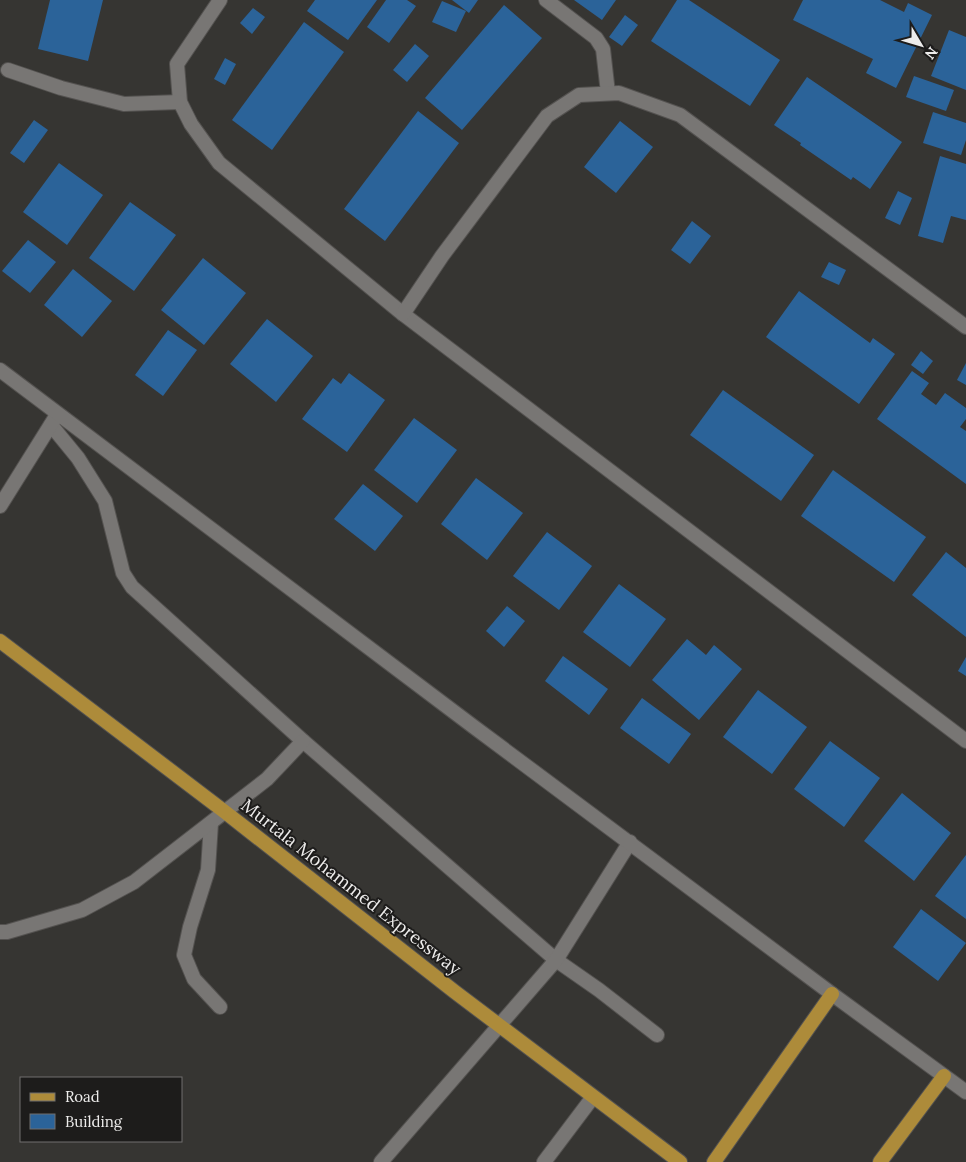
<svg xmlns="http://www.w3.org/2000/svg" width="966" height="1162" font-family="Lora,serif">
	<rect width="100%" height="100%" fill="#363532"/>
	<!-- building -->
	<g fill="#2b6399">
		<path d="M50,0H103L88,61L38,49Z"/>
		<path d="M315,0H377L348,40L307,11Z"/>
		<path d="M386,0H407L416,6L389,43L367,27Z"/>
		<path d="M452,0H478L469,13Z"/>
		<path d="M574,0H616L602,20Z"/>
		<path d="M677,0H689L780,60L750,106L651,41Z"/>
		<path d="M803,0H880L904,12L908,3L932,15L896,88L866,73L873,59L793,20Z"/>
		<path d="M442,1L466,11L456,32L432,22Z"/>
		<path d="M504,5L542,38L462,130L425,98Z"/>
		<path d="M253,8L265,17L252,34L240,23Z"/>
		<path d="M625,15L638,25L622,46L609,37Z"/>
		<path d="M304,22L344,52L272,150L232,120Z"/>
		<path d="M949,30L966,37V90L931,76Z"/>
		<path d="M415,44L429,56L407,82L393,70Z"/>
		<path d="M225,58L236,64L225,85L214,79Z"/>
		<path d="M914,76L954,90L946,111L906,97Z"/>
		<path d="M807,77L902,142L870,189L853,177L851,180L800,145L801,143L774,125Z"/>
		<path d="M418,111L459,143L385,241L344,209Z"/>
		<path d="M933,112L966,123V140L961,155L923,143Z"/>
		<path d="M34,120L48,130L24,163L10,153Z"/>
		<path d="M620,121L653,147L616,193L584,167Z"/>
		<path d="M940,156L966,164V220L951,216L943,243L918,236Z"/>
		<path d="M59,163L103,195L67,245L23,212Z"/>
		<path d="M898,191L912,198L900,225L885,218Z"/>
		<path d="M130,202L176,235L134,291L89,258Z"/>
		<path d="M692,221L711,236L690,264L671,250Z"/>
		<path d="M28,240L56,262L30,293L2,271Z"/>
		<path d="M203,258L246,293L204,345L161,310Z"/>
		<path d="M829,262L846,270L839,285L821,277Z"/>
		<path d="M73,269L112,301L82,337L44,305Z"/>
		<path d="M799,291L870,343L873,338L895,354L859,404L766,337Z"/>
		<path d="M267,319L313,356L276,402L230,364Z"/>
		<path d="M168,330L197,350L163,396L135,375Z"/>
		<path d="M921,351L933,361L923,374L911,365Z"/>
		<path d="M966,363V385L957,380Z"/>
		<path d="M912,371L929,383L921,394L936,405L945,393L966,408V419L960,427L966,431V484L877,419Z"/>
		<path d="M349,373L385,400L347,452L302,419L333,378L341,384Z"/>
		<path d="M723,390L814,455L781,501L690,435Z"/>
		<path d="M414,418L457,450L417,503L374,470Z"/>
		<path d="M833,470L926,537L894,582L801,516Z"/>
		<path d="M476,478L523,513L487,560L441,524Z"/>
		<path d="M363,484L403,516L375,551L334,519Z"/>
		<path d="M547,532L592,566L559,610L513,576Z"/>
		<path d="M946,552L966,568V637L912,595Z"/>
		<path d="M619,584L666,619L630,667L583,632Z"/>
		<path d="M507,606L525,621L504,647L486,631Z"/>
		<path d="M687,639L706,655L714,645L742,669L699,720L652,680Z"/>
		<path d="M563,656L608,689L589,715L545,681Z"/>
		<path d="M966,657V676L958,671Z"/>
		<path d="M758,690L807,727L772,774L723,737Z"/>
		<path d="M642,698L691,734L669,764L620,728Z"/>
		<path d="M830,741L880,778L844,827L794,789Z"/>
		<path d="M902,793L951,833L914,881L864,841Z"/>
		<path d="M966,855V919L935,896Z"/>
		<path d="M921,909L966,943L938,981L893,947Z"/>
	</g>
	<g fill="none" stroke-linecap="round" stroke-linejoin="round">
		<!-- service casing -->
		<g stroke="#545250" stroke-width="16">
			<g id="service">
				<path d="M546,0L596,38L603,49L608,93"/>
				<path d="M51,425L78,458L105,501L123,573L132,587L303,741L556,960L599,990L657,1035"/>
				<path d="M0,506L55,418"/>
				<path d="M211,823L208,870L190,927L184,955L194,979L220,1007"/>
				<path d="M0,932H7L82,910L134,882L267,779L303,741"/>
				<path d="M381,1162L556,960L630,842"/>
				<path d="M544,1162L593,1097"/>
			</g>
		</g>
		<!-- minor casing -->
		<g stroke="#545250" stroke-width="16">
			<g id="minor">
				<path d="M220,0L177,64L180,102L191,124L219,163L403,314L966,741"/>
				<path d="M8,70L61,88L124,104L180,102"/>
				<path d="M403,314L442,256L547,116L579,95L619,93L680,115L966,327"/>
			</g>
		</g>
		<!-- secondary casing -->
		<g stroke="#545250" stroke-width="16">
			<path id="secondary" d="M0,370L474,727L832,994L966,1092"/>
		</g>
		<!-- primary casing -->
		<g stroke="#545250" stroke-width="16">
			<g id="primary">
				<path d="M0,641L225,812L455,992L680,1162"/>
				<path d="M714,1162L832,994"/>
				<path d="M880,1162L944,1076"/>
			</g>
		</g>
		<!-- service -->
		<use href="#service" stroke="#787674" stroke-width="14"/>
		<!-- minor -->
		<use href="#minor" stroke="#787674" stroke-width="14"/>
		<!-- secondary -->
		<use href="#secondary" stroke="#787674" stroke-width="14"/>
		<!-- primary -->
		<use href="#primary" stroke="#ad8b3a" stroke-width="14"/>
	</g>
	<g text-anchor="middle" stroke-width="4" stroke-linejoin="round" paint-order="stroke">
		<!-- street labels -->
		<g font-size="18" fill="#edeceb" stroke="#1d1c1b">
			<text transform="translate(351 887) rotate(38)" y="6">Murtala Mohammed Expressway</text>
		</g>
	</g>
	<!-- legend -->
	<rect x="20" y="1077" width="162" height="65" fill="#1d1c1b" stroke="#706f6e"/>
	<rect x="30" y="1093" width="25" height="8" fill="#ad8b3a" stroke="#706f6e"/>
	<text x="65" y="1102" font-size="15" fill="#edeceb">Road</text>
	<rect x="30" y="1114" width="25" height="15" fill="#2b6399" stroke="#706f6e"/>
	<text x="65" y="1127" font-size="15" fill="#edeceb">Building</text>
	<!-- north arrow -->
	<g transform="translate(921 45) rotate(128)" stroke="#1d1c1b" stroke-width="4" paint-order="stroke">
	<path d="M0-4L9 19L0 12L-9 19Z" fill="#edeceb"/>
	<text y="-8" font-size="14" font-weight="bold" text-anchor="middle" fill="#edeceb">N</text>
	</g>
</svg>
